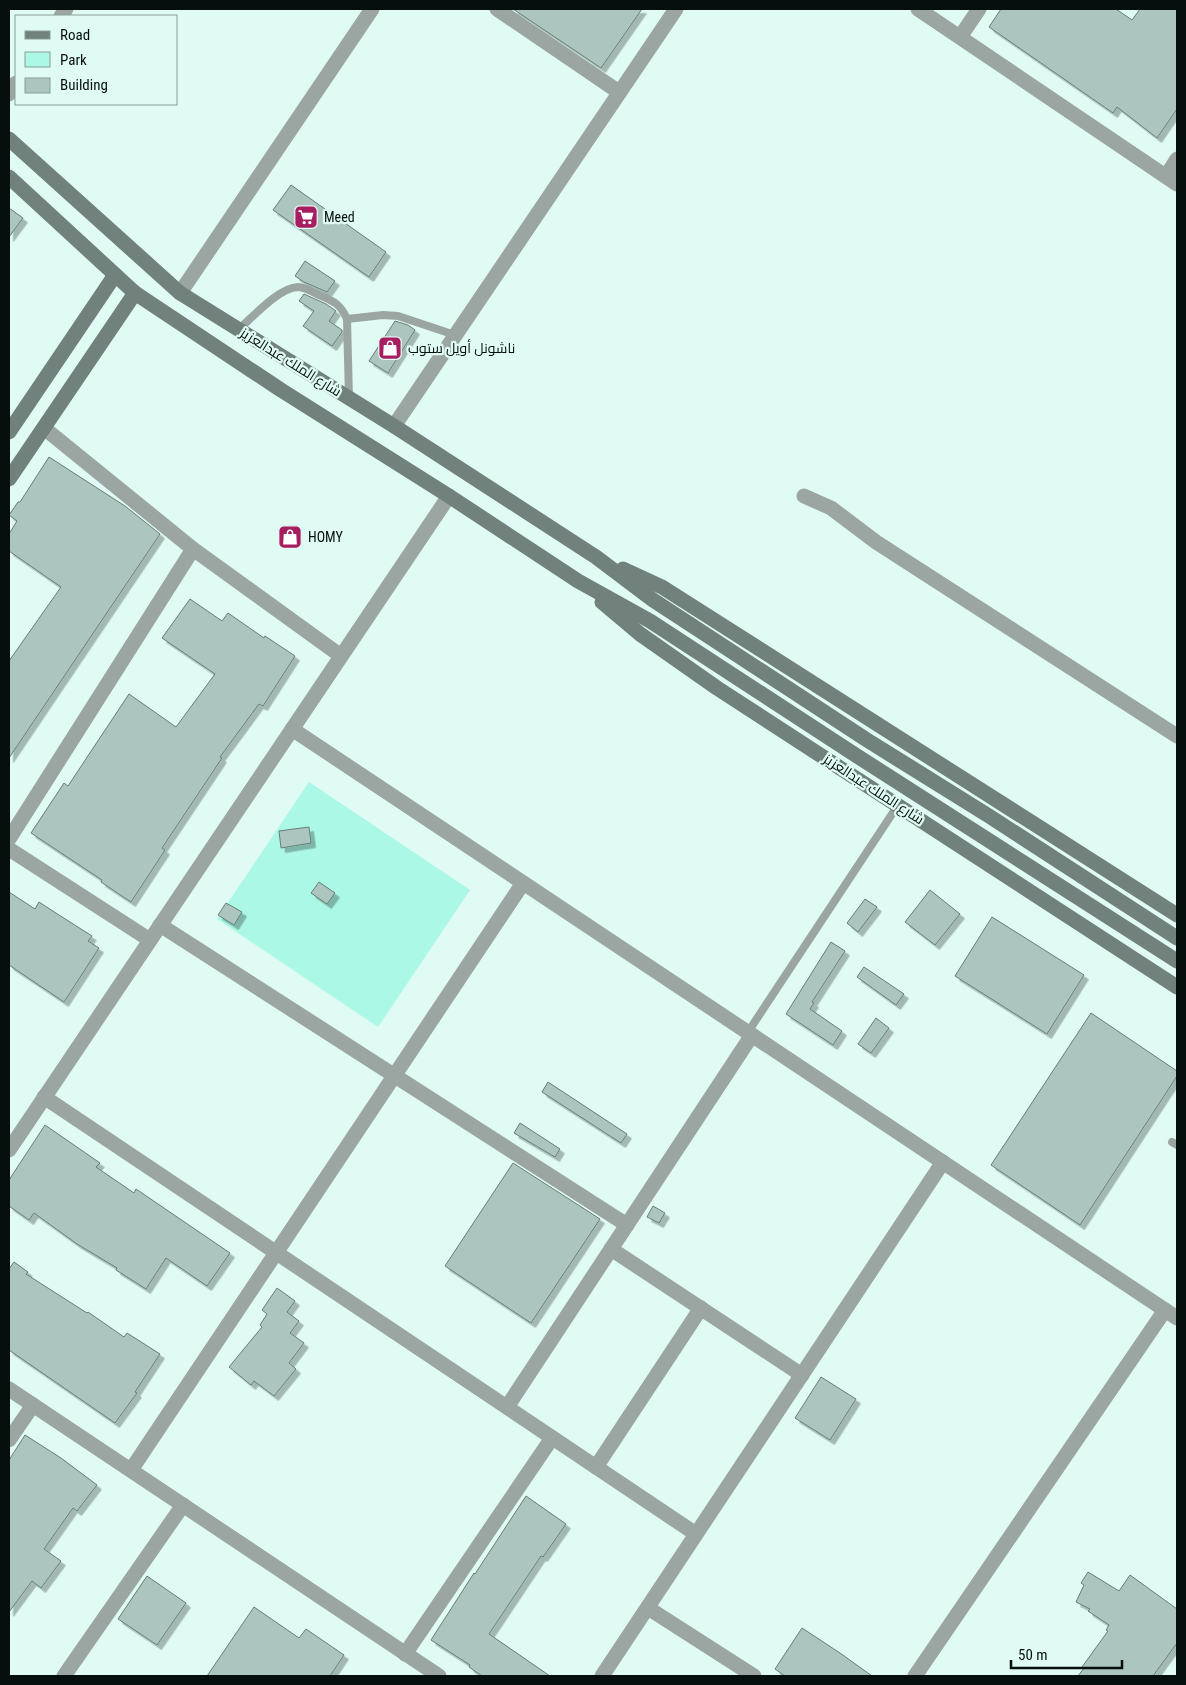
<svg xmlns="http://www.w3.org/2000/svg" width="1186" height="1685" font-family="'Roboto Condensed',Cairo,sans-serif">
	<defs>
		<filter id="shadow"><feDropShadow dx="4.5" dy="4.5" stdDeviation="0" flood-color="#0004"/></filter>
	</defs>
	<rect width="100%" height="100%" fill="#e0fbf4"/>
	<!-- green -->
	<path fill="#aaf8e5" d="M309,782L470,890L378,1027L217,919Z"/>
	<!-- building -->
	<g fill="#acc6bf" stroke="#657e77" filter="url(#shadow)">
		<path d="M513,9H642L601,68Z"/>
		<path d="M1001,9H1116L1132,20L1140,9H1177V109L1157,138L1117,107L1113,113L989,27Z"/>
		<path d="M291,185L386,252L369,277L273,210Z"/>
		<path d="M9,208L23,218L9,237Z"/>
		<path d="M305,261L335,281L327,292L304,282L295,276Z"/>
		<path d="M304,294L326,304L336,311L329,321L342,330V332L332,346L303,326L314,311L299,301Z"/>
		<path d="M395,321L408,325L415,330L388,373L369,361Z"/>
		<path d="M49,457L125,506L160,534L9,758V661L61,587L9,551V534L17,521L9,515L18,502H20Z"/>
		<path d="M190,599L222,621L228,613L264,638L265,636L295,656L263,706L259,704L220,757L222,758L162,848L165,850L131,902L101,882L102,880L31,833L64,783L68,786L129,694L176,727L215,674L162,638Z"/>
		<path d="M309,827L311,843L281,848L279,831Z"/>
		<path d="M319,882L335,893L327,904L311,893Z"/>
		<path d="M930,890L960,914L935,945L905,922Z"/>
		<path d="M9,892L35,909L39,902L59,915L92,936L88,941L99,948L64,1002L9,965Z"/>
		<path d="M865,899L877,907L858,932L847,923Z"/>
		<path d="M226,903L242,912L234,925L218,915Z"/>
		<path d="M992,917L1084,975L1047,1034L955,976Z"/>
		<path d="M831,942L845,951L812,1002L814,1003L810,1009L842,1031L833,1045L786,1014Z"/>
		<path d="M864,967L904,994L896,1005L857,977Z"/>
		<path d="M1091,1013L1177,1071V1076L1080,1225L991,1165Z"/>
		<path d="M876,1018L889,1028L871,1053L858,1044Z"/>
		<path d="M548,1082L627,1134L621,1143L542,1092Z"/>
		<path d="M520,1123L560,1149L555,1157L514,1133Z"/>
		<path d="M45,1125L100,1163L96,1167L134,1193L136,1189L230,1253L207,1286L166,1258L146,1289L116,1270L117,1268L77,1244L34,1213L29,1220L9,1206V1180Z"/>
		<path d="M513,1163L600,1219L531,1323L445,1266Z"/>
		<path d="M653,1206L665,1213L659,1223L647,1217Z"/>
		<path d="M14,1262L28,1272L26,1274L87,1313L88,1312L124,1337L127,1333L160,1354L135,1392L137,1393L115,1423L9,1350V1269Z"/>
		<path d="M277,1288L295,1301L287,1312L299,1321L290,1333L304,1343L289,1363L296,1369L274,1396L254,1381L251,1385L229,1367L262,1327L260,1325L267,1314L262,1310Z"/>
		<path d="M821,1377L856,1399L830,1440L795,1418Z"/>
		<path d="M25,1435L61,1458L97,1485L77,1511L73,1508L44,1549L61,1561L41,1588L32,1581L9,1612V1460Z"/>
		<path d="M526,1496L566,1524L543,1557L541,1556L489,1634L550,1676H482L469,1667L470,1665L431,1640L474,1573L475,1574Z"/>
		<path d="M1088,1572L1119,1591L1130,1575L1177,1609V1643L1153,1676H1078L1084,1668L1082,1667L1108,1631L1106,1630L1109,1625L1088,1611L1090,1609L1076,1602L1084,1585L1081,1583Z"/>
		<path d="M147,1576L186,1603L157,1645L118,1619Z"/>
		<path d="M254,1607L299,1638L306,1629L344,1655L330,1676H207Z"/>
		<path d="M802,1628L840,1653L872,1676H785L775,1669Z"/>
	</g>
	<g fill="none" stroke-linecap="round" stroke-linejoin="round">
		<!-- lane -->
		<g stroke="#9ba6a3" stroke-width="8">
			<path d="M347,319L383,315L398,316L455,335"/>
			<path d="M238,330C253,317 278,288 298,287C304,287 313,292 319,295C334,301 341,305 347,319L349,398"/>
			<path d="M748,1032L898,805"/>
			<path d="M1172,1142L1177,1145"/>
		</g>
		<!-- street -->
		<g stroke="#9ba6a3" stroke-width="15">
			<path d="M497,9L619,92"/>
			<path d="M918,9L1177,184"/>
			<path d="M61,16L66,9"/>
			<path d="M960,37L979,9"/>
			<path d="M9,94L16,83"/>
			<path d="M1166,176L1177,159"/>
			<path d="M180,293L372,9"/>
			<path d="M394,426L676,9"/>
			<path d="M44,428L193,549L341,656"/>
			<path d="M804,496L831,508L876,542L1177,736"/>
			<path d="M292,729L1177,1318"/>
			<path d="M9,839L193,549"/>
			<path d="M9,849L150,940"/>
			<path d="M160,925L627,1225"/>
			<path d="M44,1097L696,1534"/>
			<path d="M9,1150L449,496"/>
			<path d="M611,1249L802,1375"/>
			<path d="M9,1389L439,1676"/>
			<path d="M507,1407L752,1035"/>
			<path d="M9,1440L33,1405"/>
			<path d="M596,1467L701,1308"/>
			<path d="M131,1470L523,883"/>
			<path d="M648,1608L754,1676"/>
			<path d="M405,1654L552,1438"/>
			<path d="M64,1676L183,1505"/>
			<path d="M602,1676L943,1162"/>
			<path d="M915,1676L1165,1310"/>
		</g>
		<!-- secondary -->
		<g stroke="#71817c" stroke-width="15">
			<path d="M9,139L180,293L394,426L596,557L653,600L867,740L989,816L1177,938"/>
			<path d="M9,177L135,293L281,390L449,496L578,581L650,621L857,756L1177,961"/>
			<path d="M9,432L115,275"/>
			<path d="M9,479L135,293"/>
			<path d="M623,569L662,587L1177,915"/>
			<path d="M602,602L640,634L717,688L1177,987"/>
		</g>
	</g>
	<!-- icons -->
	<defs>
		<g id="supermarket-square" transform="scale(1.25)"><rect x="-9" y="-9" width="18" height="18" rx="4" fill="#a81c60" stroke="#e0fbf4"/><path d="M-6-5.5h2.5l.6 2H6L4.5 2H-2.5L-4.4-4H-6ZM-1.5 3.2a1.3 1.3 0 1 0 .1 0ZM3 3.2a1.3 1.3 0 1 0 .1 0Z" fill="#fff"/></g>
		<g id="shop-square" transform="scale(1.25)"><rect x="-9" y="-9" width="18" height="18" rx="4" fill="#a81c60" stroke="#e0fbf4"/><path d="M-5-2.5h2.3a2.7 3.5 0 0 1 5.4 0H5L5.5 6h-11ZM-1.5-2.5h3a1.5 2.3 0 0 0-3 0Z" fill="#fff"/></g>
	</defs>
	<g fill-rule="evenodd">
		<use href="#supermarket-square" x="306" y="217"/>
		<use href="#shop-square" x="390" y="348"/>
		<use href="#shop-square" x="290" y="537"/>
	</g>
	<g text-anchor="middle" stroke-width="4.5" stroke-linejoin="round" paint-order="stroke">
		<!-- poi labels -->
		<g font-size="14" fill="#060f0d" stroke="#e0fbf4" text-anchor="start">
			<text x="324" y="222">Meed</text>
			<text x="408" y="353">ناشونل أويل ستوب</text>
			<text x="308" y="542">HOMY</text>
		</g>
		<!-- street labels -->
		<g font-size="14" fill="#060f0d" stroke="#e0fbf4">
			<text transform="translate(291 362) rotate(32)" y="5">شارع الملك عبدالعزيز</text>
			<text transform="translate(874 789) rotate(33)" y="5">شارع الملك عبدالعزيز</text>
		</g>
	</g>
	<!-- border -->
	<rect width="1186" height="1685" fill="none" stroke="#060f0d" stroke-width="20"/>
	<!-- legend -->
	<rect x="15" y="15" width="162" height="90" fill="#e0fbf4" stroke="#899d98"/>
	<rect x="25" y="31" width="25" height="8" fill="#71817c" stroke="#899d98"/>
	<text x="60" y="40" font-size="15" fill="#060f0d">Road</text>
	<rect x="25" y="52" width="25" height="15" fill="#aaf8e5" stroke="#899d98"/>
	<text x="60" y="65" font-size="15" fill="#060f0d">Park</text>
	<rect x="25" y="78" width="25" height="15" fill="#acc6bf" stroke="#899d98"/>
	<text x="60" y="90" font-size="15" fill="#060f0d">Building</text>
	<!-- scale -->
	<path d="M1011 1660v8h111v-8" fill="none" stroke="#060f0d" stroke-width="2.5"/>
	<text x="1018" y="1660" font-size="15" fill="#060f0d" stroke="#e0fbf4" stroke-width="4" paint-order="stroke">50 m</text>
</svg>
